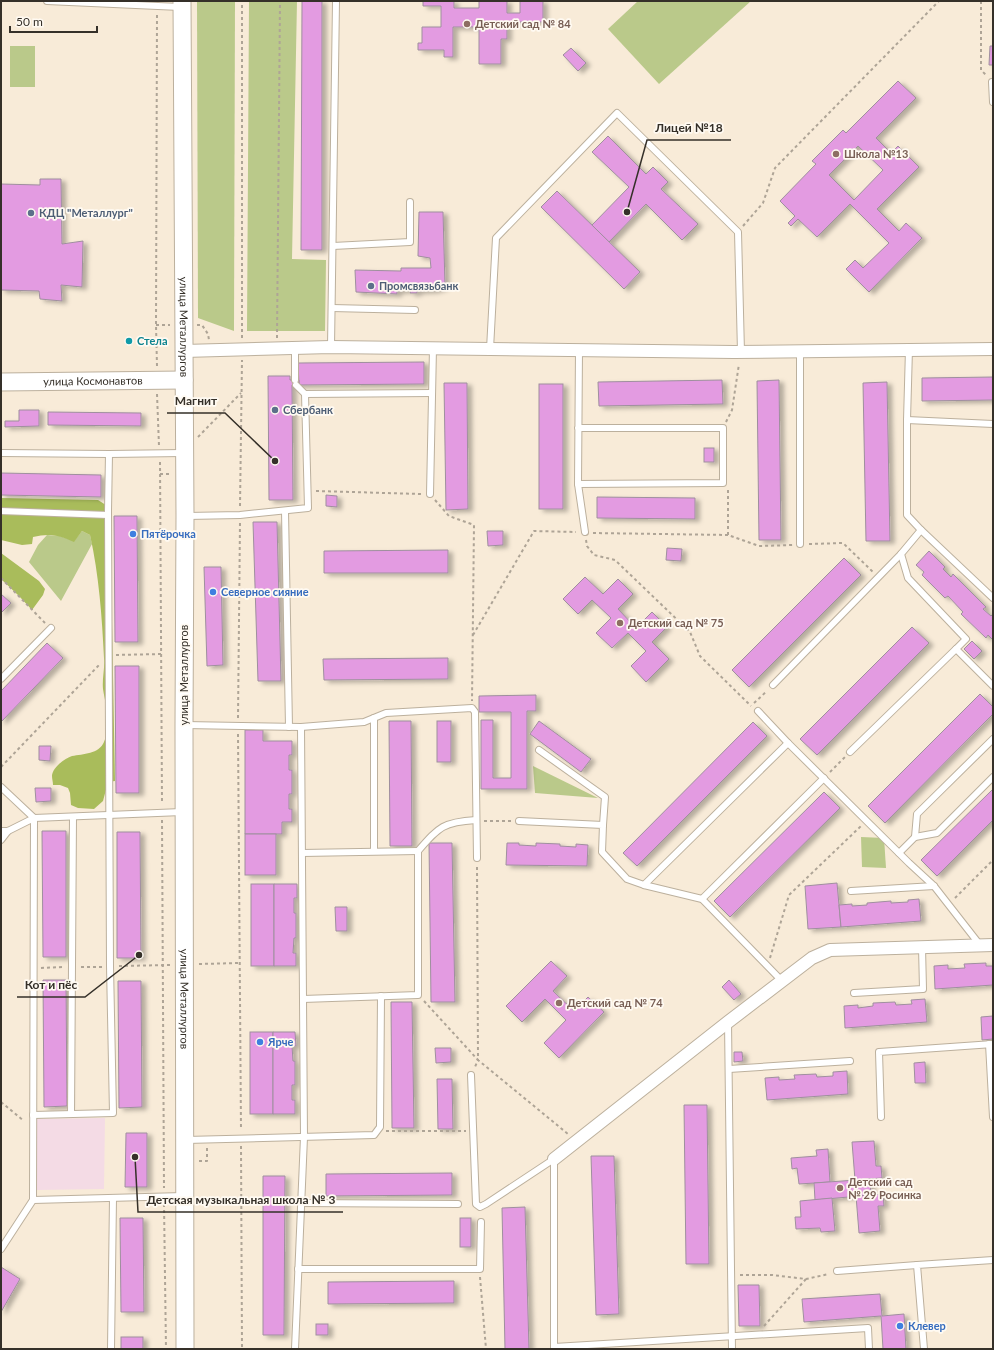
<svg xmlns="http://www.w3.org/2000/svg" width="994" height="1350" font-family="Lato,sans-serif">
	<defs>
		<filter id="shadow"><feDropShadow dx="4.5" dy="2.5" stdDeviation="2" flood-color="#0004"/></filter>
	</defs>
	<rect width="100%" height="100%" fill="#f8ebd8"/>
	<!-- industrial -->
	<path fill="#f4dbe5" d="M105,1118L104,1189L36,1190L35,1119Z"/>
	<!-- green -->
	<g fill="#bac98a">
		<path d="M197,1H235L234,331L198,318Z"/>
		<path d="M249,1H297L292,259L326,260L325,331H247Z"/>
		<path d="M638,1H751L659,84L608,29Z"/>
		<rect x="10" y="46" width="25" height="41"/>
		<path d="M82,531L90,535L92,544L61,601L29,562L38,545L47,535L60,536L74,541Z"/>
		<path d="M533,766L598,798L535,793Z"/>
		<path d="M861,837L884,838L886,868L862,867Z"/>
	</g>
	<!-- forest -->
	<g fill="#a9bc5b">
		<path d="M1,498L98,500L109,507L110,516L115,781L108,782L103,801L94,809L78,808L71,805L70,793L68,788L60,785H53C53,782 52,779 52,776C52,768 65,758 72,756C83,754 99,754 104,742C112,723 106,708 103,689C102,679 105,668 104,658C102,617 99,575 90,535L82,531L74,542C59,535 49,533 33,537L32,544L22,545L1,540Z"/>
		<path d="M1,553L39,581L45,589L43,595L32,610L19,596L1,579Z"/>
	</g>
	<!-- building -->
	<g fill="#e39be1" stroke="#9f8f9e" fill-rule="evenodd" filter="url(#shadow)">
		<path d="M302,1H322V250H301Z"/>
		<path d="M423,1H454V8H479V1H507V13H520V1H543V22H507V39H501V64H479V27H453V57H444V50H418V43H422V27H441V6H423Z"/>
		<path d="M990,46H993V65H989Z"/>
		<path d="M571,48L586,63L578,71L563,55Z"/>
		<path d="M898,81L916,98L876,138L891,153L898,146L919,167L877,209L899,231L906,223L922,238L869,292L846,269L855,260L863,268L889,243L850,204L817,237L798,219L791,226L788,223L795,216L780,201L816,164L812,161L843,130L846,133ZM858,146L883,170L854,200L829,175Z"/>
		<path d="M608,136L646,174L653,167L668,182L661,189L698,224L682,240L646,204L609,242L592,225L629,187L592,152Z"/>
		<path d="M40,179H61L62,244L83,241L82,287L61,285L62,301L40,299L39,291L1,290V184L40,185Z"/>
		<path d="M557,191L640,272L624,289L541,207Z"/>
		<path d="M419,212H443L445,285L440,289L436,288V290L417,291V293H410L411,290L397,291V294L356,292L355,270L401,271V268H431L430,258L418,256Z"/>
		<path d="M424,362V384L299,385L298,363Z"/>
		<path d="M268,376H290V380H299V385H292L293,500H269Z"/>
		<path d="M993,377V400L922,401V378Z"/>
		<path d="M722,380L723,404L599,406L598,382Z"/>
		<path d="M779,380L781,540H759L757,381Z"/>
		<path d="M887,382L890,541H866L863,383Z"/>
		<path d="M444,383H467L468,509L446,510Z"/>
		<rect x="539" y="384" width="24" height="125"/>
		<path d="M19,410H39V426L5,427V421H19Z"/>
		<path d="M48,412L141,413V426L48,425Z"/>
		<rect x="704" y="448" width="10" height="14"/>
		<path d="M1,473L101,475V497L1,495Z"/>
		<path d="M326,495L337,496V507L326,506Z"/>
		<path d="M597,497L695,498V519L597,518Z"/>
		<path d="M114,516H137L138,642H115Z"/>
		<path d="M253,522H277L281,681H258Z"/>
		<path d="M487,531H503V545L488,546Z"/>
		<path d="M667,548L682,549L681,561L666,560Z"/>
		<path d="M448,550V573H324V551Z"/>
		<path d="M929,551L945,567L943,569L951,577L953,574L986,607L983,609L991,616L993,614V640L988,635L986,638L961,614L963,612L948,596L945,598L922,575L924,572L916,565Z"/>
		<path d="M844,558L861,575L749,687L732,670Z"/>
		<path d="M204,567H221L223,665L207,666Z"/>
		<path d="M585,577L603,594L618,579L633,594L618,609L636,628L652,612L667,627L652,642L669,659L646,682L631,666L646,651L628,633L612,648L596,633L611,618L592,600L578,614L563,599Z"/>
		<path d="M1,594L11,603L1,613Z"/>
		<path d="M912,627L929,643L817,755L800,739Z"/>
		<path d="M972,641L982,651L974,659L964,649Z"/>
		<path d="M47,643L63,658L1,722V691Z"/>
		<path d="M448,658V679L324,680L323,659Z"/>
		<path d="M115,666H139V793H116Z"/>
		<path d="M980,694L993,707V714L885,823L868,806Z"/>
		<path d="M536,695V711H527V789H481V720H493V778H511V712H479V696Z"/>
		<path d="M389,721H411L412,846H390Z"/>
		<rect x="437" y="721" width="14" height="41"/>
		<path d="M539,721L591,759L581,772L530,734Z"/>
		<path d="M753,722L767,736L637,866L623,853Z"/>
		<path d="M245,730H263V741H292V755H289V770H292V794H289V809H292V822H282V834H245Z"/>
		<path d="M39,746H51L50,761L39,760Z"/>
		<path d="M35,788H51V801L36,802Z"/>
		<path d="M993,789V820L937,876L921,860Z"/>
		<path d="M824,792L840,808L730,917L714,901Z"/>
		<path d="M42,831H66V957H43Z"/>
		<path d="M117,832H140L141,958H117Z"/>
		<rect x="245" y="834" width="31" height="41"/>
		<path d="M429,843H452L455,1002H431Z"/>
		<path d="M507,843H519V845L536,846V843L560,844V846L576,847V844L588,845L587,866L506,865Z"/>
		<path d="M837,883L841,927L808,929L805,886Z"/>
		<rect x="251" y="884" width="23" height="82"/>
		<path d="M274,884H297V898H294V913H296V938H294L293,953H296V966H274Z"/>
		<path d="M919,899L921,921L841,927L839,905L852,904V906L867,905V903L891,901V903L908,902V900Z"/>
		<path d="M335,907H347V931H336Z"/>
		<path d="M551,961L567,976L553,991L574,1011L588,997L604,1012L559,1058L544,1043L566,1020L545,999L522,1022L506,1006Z"/>
		<path d="M986,963V966H993V985L935,989L934,966L948,965V969L965,968L964,964Z"/>
		<path d="M43,980H66L67,1106L44,1107Z"/>
		<path d="M729,980L741,994L734,1000L722,987Z"/>
		<path d="M118,981H141L142,1107L119,1108Z"/>
		<path d="M925,999L927,1022L845,1028L844,1006L858,1005V1008L873,1006V1003L895,1002L896,1005L912,1004L911,1000Z"/>
		<path d="M391,1002H412L414,1128H392Z"/>
		<path d="M993,1016V1039L982,1040L981,1017Z"/>
		<rect x="250" y="1032" width="23" height="82"/>
		<path d="M273,1032H295L296,1046H292L293,1061H295V1085H292V1100H295V1114H273Z"/>
		<path d="M435,1048H451V1062L436,1063Z"/>
		<path d="M734,1052H742L743,1061L734,1062Z"/>
		<path d="M925,1062L926,1083H915L914,1063Z"/>
		<path d="M847,1071L848,1094L767,1100L765,1078L779,1077V1080L795,1079L794,1075L816,1074L817,1077L833,1076V1072Z"/>
		<path d="M437,1079H452L453,1129H438Z"/>
		<path d="M684,1105H707L709,1264H686Z"/>
		<path d="M126,1133H147V1187H125Z"/>
		<path d="M874,1141L876,1166H881L882,1178L855,1180L852,1142Z"/>
		<path d="M828,1149L830,1182L799,1184L797,1168L792,1169L791,1158L817,1156L816,1150Z"/>
		<path d="M591,1156H614L619,1314L596,1315Z"/>
		<path d="M452,1173V1195L326,1196V1174Z"/>
		<path d="M263,1176H285L284,1335H263Z"/>
		<path d="M870,1179L871,1195L815,1200L814,1183Z"/>
		<path d="M883,1194L884,1206H878L880,1231L859,1233L856,1196Z"/>
		<path d="M832,1198L835,1231L821,1232L820,1228L796,1229L795,1217H801L800,1201Z"/>
		<path d="M525,1207L529,1349H505L502,1208Z"/>
		<path d="M120,1218H143L144,1312H121Z"/>
		<rect x="460" y="1218" width="11" height="29"/>
		<path d="M1,1267L20,1279L1,1312Z"/>
		<path d="M454,1281V1303L328,1304V1282Z"/>
		<path d="M738,1285H759L760,1326H739Z"/>
		<path d="M880,1294L882,1316L904,1314L906,1349H883L881,1316L804,1322L802,1299Z"/>
		<rect x="316" y="1324" width="12" height="11"/>
		<rect x="121" y="1337" width="22" height="12"/>
	</g>
	<g fill="none" stroke-linecap="round" stroke-linejoin="round">
		<!-- lane casing -->
		<g stroke="#bcb09d" stroke-width="8">
			<g id="lane">
				<path d="M47,1L180,7"/>
				<path d="M992,82L993,102"/>
				<path d="M333,246L410,242V202"/>
				<path d="M332,308L415,310"/>
				<path d="M331,347L336,1"/>
				<path d="M490,349L496,238L617,113L738,232L741,352"/>
				<path d="M909,349L907,420V515L921,530L901,554L908,578L966,639L956,649L993,686"/>
				<path d="M295,380V348"/>
				<path d="M296,385L305,394"/>
				<path d="M907,420L993,424"/>
				<path d="M578,428H723V483L578,484L579,350"/>
				<path d="M1,453L109,454L183,453"/>
				<path d="M578,484L585,532"/>
				<path d="M430,494L433,348"/>
				<path d="M1,511L108,515"/>
				<path d="M285,511L289,727"/>
				<path d="M187,516L240,515L308,508L305,394L432,393"/>
				<path d="M921,530L993,598"/>
				<path d="M800,544V351"/>
				<path d="M1,679L51,628"/>
				<path d="M773,685L901,554"/>
				<path d="M758,711L788,743L909,863L934,886L980,945"/>
				<path d="M374,718V851"/>
				<path d="M185,725L301,727L364,722L386,713L472,708L475,712L477,858"/>
				<path d="M539,750L605,797L603,825"/>
				<path d="M850,752L956,649"/>
				<path d="M1,787L34,818L182,812"/>
				<path d="M519,821L603,825L602,852L627,879L644,885L702,899L782,981"/>
				<path d="M1,831H8L34,818L33,1200"/>
				<path d="M915,837L937,833L993,777"/>
				<path d="M1,840L8,831"/>
				<path d="M302,853L418,851"/>
				<path d="M899,853L915,837L917,814L993,739"/>
				<path d="M644,885L788,743"/>
				<path d="M851,891L934,886"/>
				<path d="M702,899L824,778"/>
				<path d="M854,993L923,989L922,947"/>
				<path d="M303,999L418,995V851C439,827 443,822 476,820"/>
				<path d="M728,1022L732,1349"/>
				<path d="M989,1044L993,1117"/>
				<path d="M729,1069L850,1061"/>
				<path d="M471,1075L476,1204L480,1207L486,1204L554,1159"/>
				<path d="M71,1114L73,817"/>
				<path d="M33,1115L113,1113L110,966L108,511L109,454"/>
				<path d="M881,1117L879,1052L993,1044"/>
				<path d="M186,1140L374,1135L380,1127L381,996"/>
				<path d="M554,1159V1349"/>
				<path d="M301,1203L458,1204"/>
				<path d="M1,1249L33,1200L183,1196"/>
				<path d="M298,1269H480L481,1222"/>
				<path d="M837,1271L917,1265"/>
				<path d="M554,1347L868,1328L869,1349"/>
				<path d="M111,1349L113,1198"/>
				<path d="M295,1349L304,1137L301,727"/>
				<path d="M924,1349L917,1265L993,1260"/>
			</g>
		</g>
		<!-- street casing -->
		<g stroke="#bcb09d" stroke-width="14">
			<g id="street">
				<path d="M184,351L331,347L734,352L993,349"/>
				<path d="M554,1159L728,1022L812,958L830,950L993,945"/>
			</g>
		</g>
		<!-- secondary casing -->
		<g stroke="#bcb09d" stroke-width="19">
			<g id="secondary">
				<path id="s1" d="M182,1L185,516L184,725L185,1349"/>
				<path id="s2" d="M1,382L184,380"/>
			</g>
		</g>
		<!-- path -->
		<g stroke="#aea496" stroke-width="2" stroke-dasharray="3 3" stroke-linecap="butt">
			<path d="M981,1V70L986,75"/>
			<path d="M743,226L763,203L775,168L939,1"/>
			<path d="M156,325H170"/>
			<path d="M197,325H202L208,334L209,340"/>
			<path d="M242,338V1"/>
			<path d="M277,338L280,1"/>
			<path d="M157,366L156,325L157,14"/>
			<path d="M157,394L159,446"/>
			<path d="M726,422L732,410L739,364"/>
			<path d="M198,437L241,393"/>
			<path d="M160,462L162,804"/>
			<path d="M160,474H171"/>
			<path d="M728,490V535"/>
			<path d="M316,491L421,494"/>
			<path d="M435,500L449,516L474,525L472,701"/>
			<path d="M240,506L242,360"/>
			<path d="M593,533L728,535L759,546L793,545"/>
			<path d="M586,540L587,546L594,555L615,560L690,632L700,656L751,706"/>
			<path d="M809,544L843,543L873,572"/>
			<path d="M1,578L45,623"/>
			<path d="M473,635L534,531L576,532"/>
			<path d="M116,655L161,654"/>
			<path d="M754,703L767,691"/>
			<path d="M238,718L240,522"/>
			<path d="M238,734L241,1130"/>
			<path d="M1,767L100,664"/>
			<path d="M830,772L845,757"/>
			<path d="M162,820L164,1188"/>
			<path d="M484,821H512"/>
			<path d="M477,867L478,1060L568,1134"/>
			<path d="M955,898L993,860"/>
			<path d="M770,958L789,895L861,826"/>
			<path d="M199,964L240,963"/>
			<path d="M119,966L170,965"/>
			<path d="M81,967H102"/>
			<path d="M41,968L64,967"/>
			<path d="M424,1001L478,1060L475,1067"/>
			<path d="M1,1102L24,1121"/>
			<path d="M386,1131H466"/>
			<path d="M241,1146L242,1349"/>
			<path d="M199,1161H207V1147"/>
			<path d="M164,1204L166,1349"/>
			<path d="M740,1275H772L806,1279L829,1274"/>
			<path d="M480,1277L486,1349"/>
			<path d="M764,1326L806,1279"/>
		</g>
		<!-- lane -->
		<use href="#lane" stroke="#fff" stroke-width="6"/>
		<!-- street -->
		<use href="#street" stroke="#fff" stroke-width="12"/>
		<!-- secondary -->
		<use href="#secondary" stroke="#fff" stroke-width="17"/>
	</g>
	<!-- markers -->
	<g fill="#8d6e63" stroke="#fffaf2" stroke-width="1.5">
		<circle cx="467" cy="24" r="4"/>
		<circle cx="836" cy="154" r="4"/>
		<circle cx="620" cy="623" r="4"/>
		<circle cx="559" cy="1003" r="4"/>
		<circle cx="840" cy="1188" r="4"/>
	</g>
	<g fill="#5c6f8a" stroke="#fffaf2" stroke-width="1.5">
		<circle cx="31" cy="213" r="4"/>
		<circle cx="371" cy="286" r="4"/>
		<circle cx="275" cy="410" r="4"/>
	</g>
	<circle fill="#0f9aa8" stroke="#fffaf2" stroke-width="1.5" cx="129" cy="341" r="4"/>
	<g fill="#3f7fe0" stroke="#fffaf2" stroke-width="1.5">
		<circle cx="133" cy="534" r="4"/>
		<circle cx="213" cy="592" r="4"/>
		<circle cx="260" cy="1042" r="4"/>
		<circle cx="900" cy="1326" r="4"/>
	</g>
	<g text-anchor="middle" stroke-width="3.5" stroke-linejoin="round" paint-order="stroke">
		<!-- education labels -->
		<g font-size="11" font-weight="bold" fill="#785e54" stroke="#fffaf2" text-anchor="start">
			<text x="475" y="28">Детский сад № 84</text>
			<text x="844" y="158">Школа №13</text>
			<text x="628" y="627">Детский сад № 75</text>
			<text x="567" y="1007">Детский сад № 74</text>
			<text x="848" y="1186">Детский сад<tspan x="848" dy="13">№ 29 Росинка</tspan></text>
		</g>
		<!-- service labels -->
		<g font-size="11" font-weight="bold" fill="#4e5e75" stroke="#fffaf2" text-anchor="start">
			<text x="39" y="217">КДЦ "Металлург"</text>
			<text x="379" y="290">Промсвязьбанк</text>
			<text x="283" y="414">Сбербанк</text>
		</g>
		<!-- street labels -->
		<g font-size="11" fill="#353029" stroke="#fffaf2">
			<text dy="4" stroke="none"><textPath href="#s1" startOffset="326">улица Металлургов</textPath></text>
			<text dy="4" stroke="none"><textPath href="#s2" startOffset="92">улица Космонавтов</textPath></text>
			<text transform="translate(184 675) rotate(-90)" y="4">улица Металлургов</text>
			<text dy="4" stroke="none"><textPath href="#s1" startOffset="998">улица Металлургов</textPath></text>
		</g>
		<!-- culture labels -->
		<g font-size="11" font-weight="bold" fill="#0d838f" stroke="#fffaf2" text-anchor="start">
			<text x="137" y="345">Стела</text>
		</g>
		<!-- shop labels -->
		<g font-size="11" font-weight="bold" fill="#366cbe" stroke="#fffaf2" text-anchor="start">
			<text x="141" y="538">Пятёрочка</text>
			<text x="221" y="596">Северное сияние</text>
			<text x="268" y="1046">Ярче</text>
			<text x="908" y="1330">Клевер</text>
		</g>
	</g>
	<!-- callouts -->
	<path fill="none" stroke="#353029" stroke-width="1.5" d="M627 212L647 140H731M275 461L225 413H167M139 955L85 997H17M135 1157L138 1212H343"/>
	<g fill="#353029" stroke="#fffaf2" stroke-width="1.5">
		<circle cx="627" cy="212" r="4"/>
		<circle cx="275" cy="461" r="4"/>
		<circle cx="139" cy="955" r="4"/>
		<circle cx="135" cy="1157" r="4"/>
	</g>
	<g font-size="12" text-anchor="middle" font-weight="bold" fill="#353029" stroke="#fffaf2" stroke-width="3.5" stroke-linejoin="round" paint-order="stroke">
		<text x="689" y="132">Лицей №18</text>
		<text x="196" y="405">Магнит</text>
		<text x="51" y="989">Кот и пёс</text>
		<text x="241" y="1204">Детская музыкальная школа № 3</text>
	</g>
	<!-- border -->
	<rect width="994" height="1350" fill="none" stroke="#353029" stroke-width="4"/>
	<!-- scale -->
	<path d="M10 26v6h87v-6" fill="none" stroke="#353029" stroke-width="2"/>
	<text x="16" y="26" font-size="12" fill="#353029" stroke="#fffaf2" stroke-width="3" paint-order="stroke">50 m</text>
</svg>
